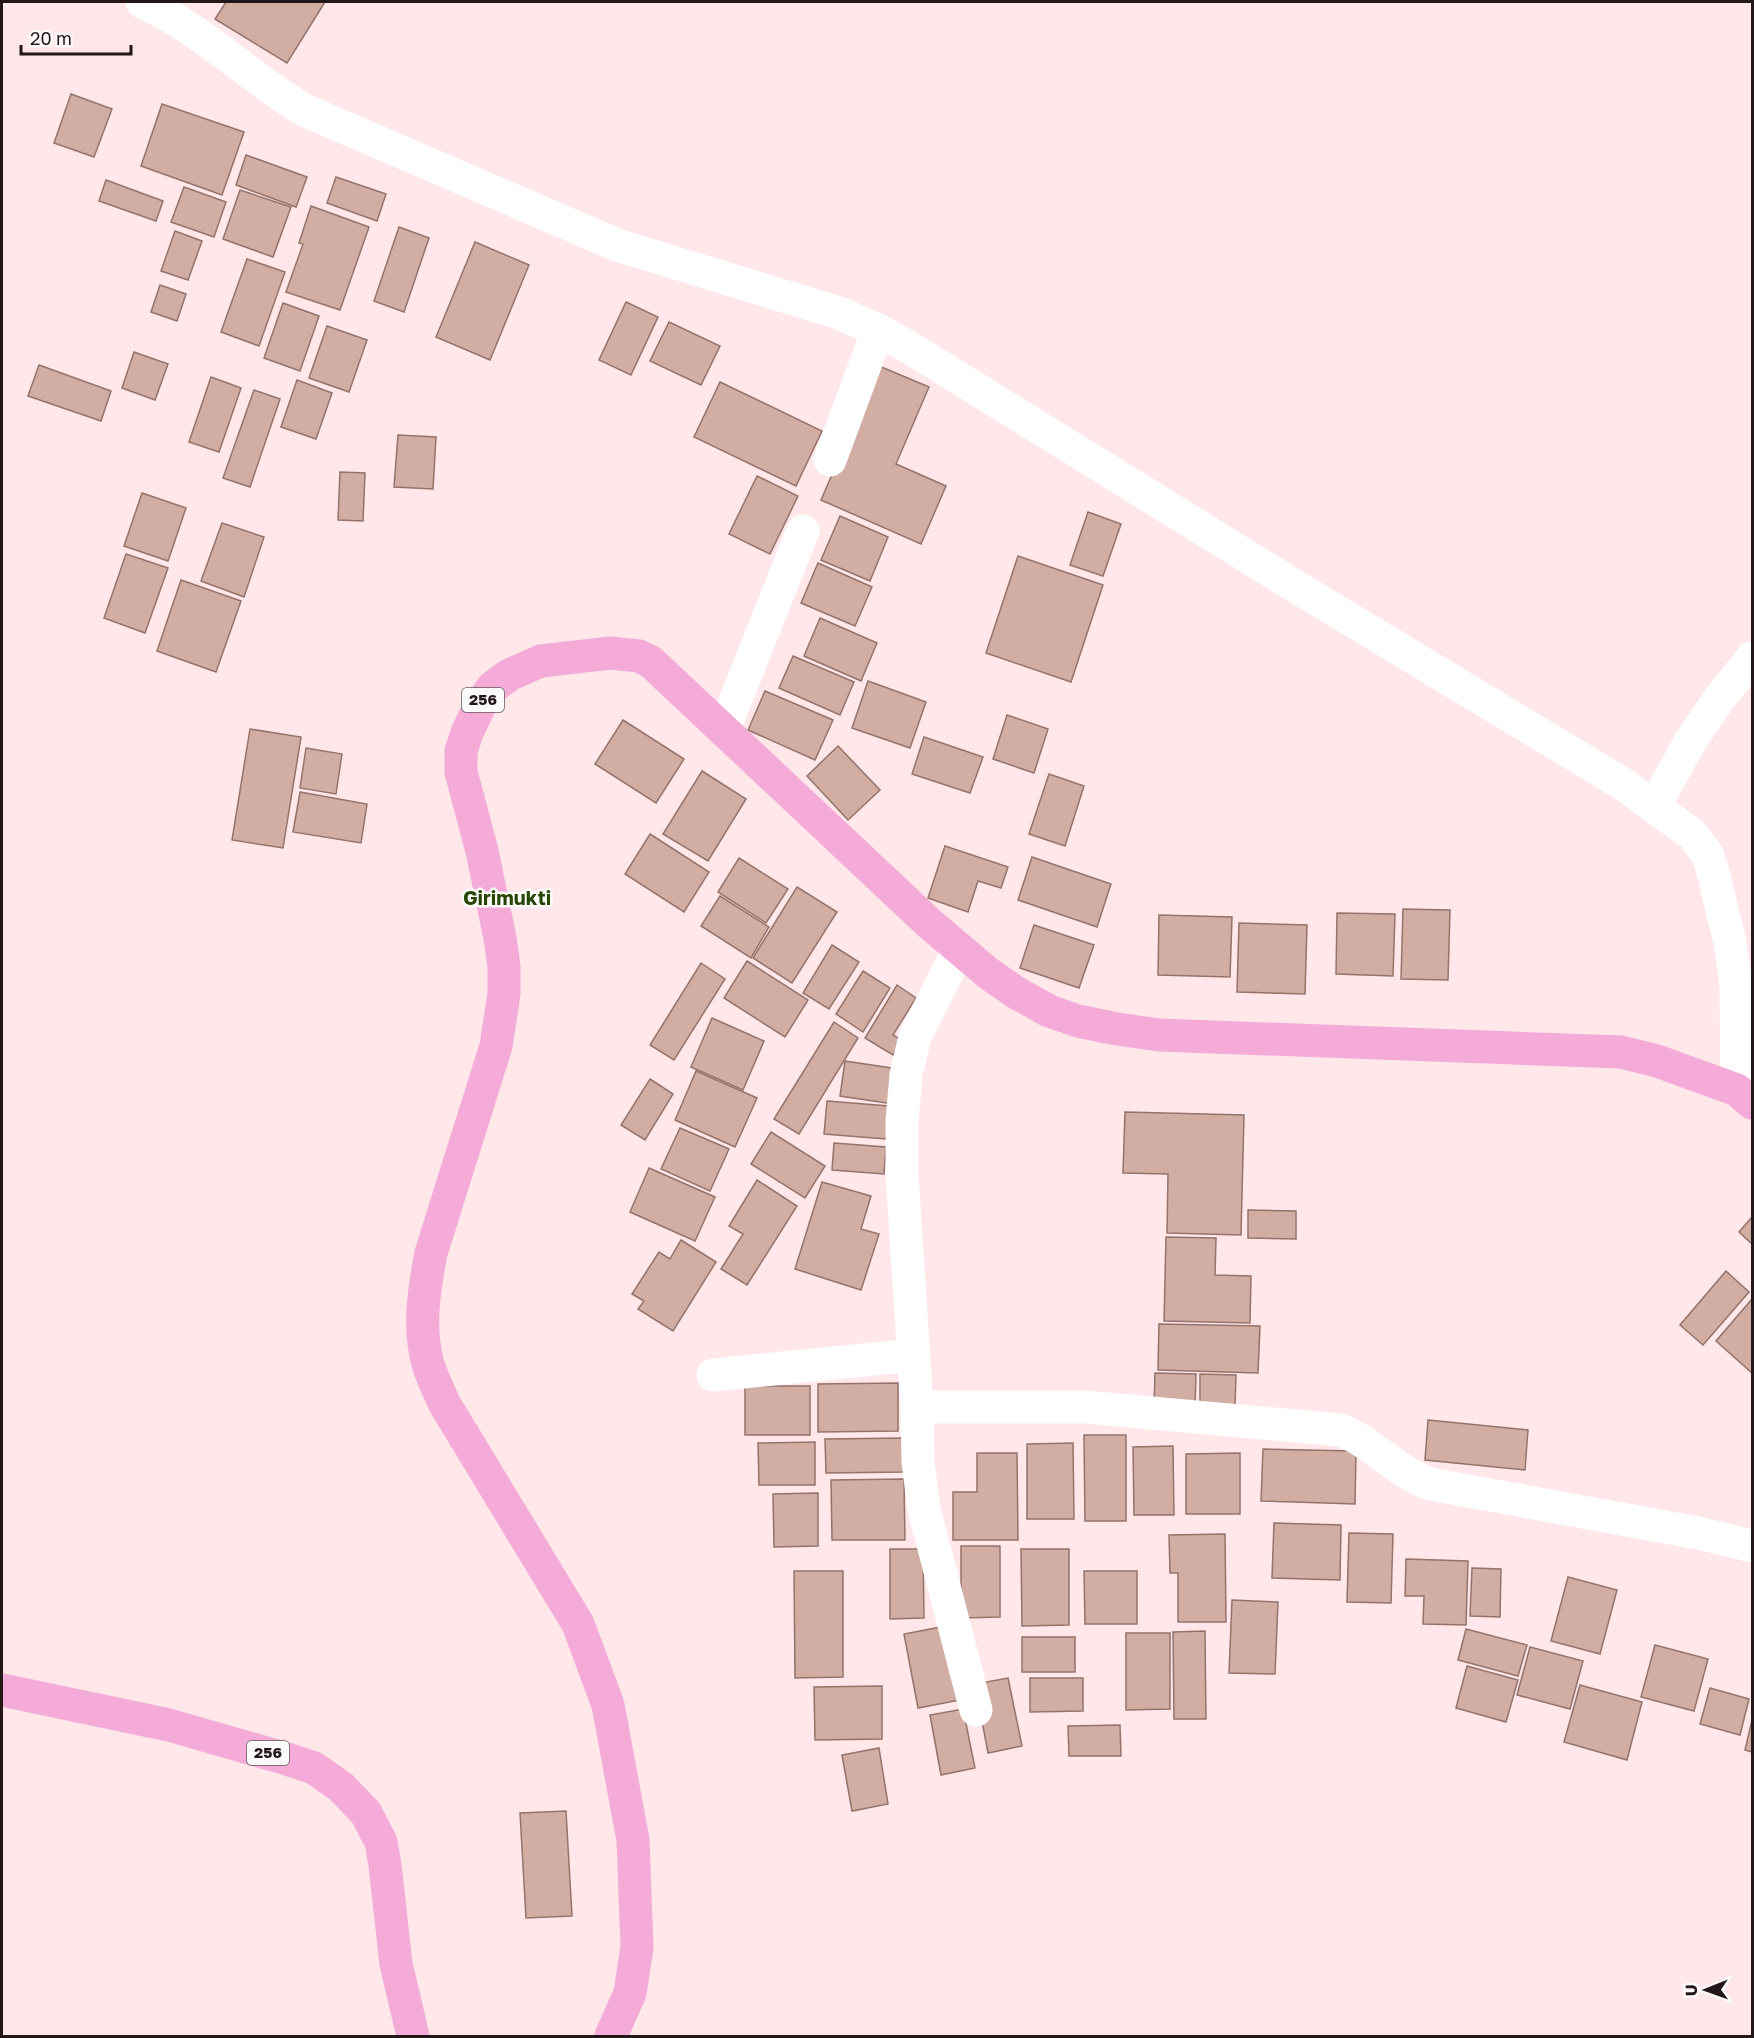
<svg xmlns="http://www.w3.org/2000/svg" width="1754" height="2038" font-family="'Golos Text',sans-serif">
	<rect width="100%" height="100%" fill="#ffe7ea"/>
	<!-- building -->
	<g fill="#d1ada4" stroke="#95736b" stroke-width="1.5">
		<path d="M226,2H325L287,63L215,19Z"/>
		<path d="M71,94L112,109L94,157L54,143Z"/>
		<path d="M162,104L244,132L222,195L141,166Z"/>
		<path d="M246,155L307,177L296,207L236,185Z"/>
		<path d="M336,177L386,194L377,221L327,203Z"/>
		<path d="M106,180L163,201L156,221L99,201Z"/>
		<path d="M184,187L226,202L214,237L171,222Z"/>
		<path d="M240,190L291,207L273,257L223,239Z"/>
		<path d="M311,206L369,227L340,310L286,292L303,244L299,243Z"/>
		<path d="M399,227L429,238L404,312L374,301Z"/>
		<path d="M175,231L202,241L188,280L161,271Z"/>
		<path d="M475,242L529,265L490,360L436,337Z"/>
		<path d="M247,259L285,272L259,346L221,332Z"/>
		<path d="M160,285L186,294L177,321L151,312Z"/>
		<path d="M626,302L658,317L631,375L599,360Z"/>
		<path d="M283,303L319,316L300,371L264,358Z"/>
		<path d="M669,322L720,346L701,385L650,361Z"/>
		<path d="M327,326L367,340L349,392L309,378Z"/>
		<path d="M134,352L168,364L155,400L122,388Z"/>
		<path d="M39,365L111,391L101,421L28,396Z"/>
		<path d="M879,366L929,387L896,464L946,486L921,544L821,500Z"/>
		<path d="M211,377L241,388L219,452L189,442Z"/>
		<path d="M297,380L332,393L316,439L281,427Z"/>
		<path d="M720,382L822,431L796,486L694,437Z"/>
		<path d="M254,390L280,399L250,487L223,478Z"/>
		<path d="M398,435L436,437L433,489L394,487Z"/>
		<path d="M340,472L365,473L363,521L338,520Z"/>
		<path d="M757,476L798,496L770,554L729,534Z"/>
		<path d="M142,493L186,508L168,561L124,546Z"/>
		<path d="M1088,512L1121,524L1103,576L1070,565Z"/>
		<path d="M840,516L888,537L870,581L821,560Z"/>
		<path d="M222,523L264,537L244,597L201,581Z"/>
		<path d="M126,554L168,568L145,633L104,618Z"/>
		<path d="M1018,556L1103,585L1071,682L986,653Z"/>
		<path d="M818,563L872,587L855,626L801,603Z"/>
		<path d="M181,580L241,601L216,672L157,651Z"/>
		<path d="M820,618L877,643L861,681L804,656Z"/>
		<path d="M793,656L854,682L840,715L779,688Z"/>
		<path d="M868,681L926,702L910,748L852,728Z"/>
		<path d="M765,691L833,720L815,760L748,730Z"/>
		<path d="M1007,715L1048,729L1034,773L993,759Z"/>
		<path d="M623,720L684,759L656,803L595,764Z"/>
		<path d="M250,729L301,737L283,848L232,840Z"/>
		<path d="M924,737L983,757L970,793L912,774Z"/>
		<path d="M838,746L880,790L848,820L807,776Z"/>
		<path d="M306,748L342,754L336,794L300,788Z"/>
		<path d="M702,771L746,799L708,861L663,834Z"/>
		<path d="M1049,774L1084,786L1065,846L1029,834Z"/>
		<path d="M300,792L367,804L361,843L293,832Z"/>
		<path d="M650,834L709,872L684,912L625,874Z"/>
		<path d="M945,846L1008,867L1001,888L978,881L968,912L928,898Z"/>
		<path d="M1032,857L1111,884L1097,927L1018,900Z"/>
		<path d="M739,858L788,889L766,923L718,892Z"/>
		<path d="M797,887L837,912L792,983L753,958Z"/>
		<path d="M720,896L769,927L751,958L701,926Z"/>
		<path d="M1403,909L1450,910L1448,980L1401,979Z"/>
		<path d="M1337,913L1395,914L1393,976L1336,974Z"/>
		<path d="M1159,915L1232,917L1230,977L1158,975Z"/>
		<path d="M1239,923L1307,925L1305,994L1237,992Z"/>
		<path d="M1034,925L1094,945L1079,988L1020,968Z"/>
		<path d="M832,945L859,962L829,1009L803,993Z"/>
		<path d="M747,961L808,1000L785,1037L724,998Z"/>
		<path d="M701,963L725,979L674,1060L650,1045Z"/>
		<path d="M863,971L890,988L863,1032L836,1014Z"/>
		<path d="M897,985L916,998L893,1035L903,1041L893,1055L865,1038Z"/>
		<path d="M712,1018L764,1041L743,1090L691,1067Z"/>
		<path d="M834,1022L858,1038L799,1134L774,1119Z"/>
		<path d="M845,1061L898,1069L893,1104L840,1096Z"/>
		<path d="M696,1071L757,1098L735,1147L675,1120Z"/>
		<path d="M650,1079L673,1094L645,1140L621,1125Z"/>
		<path d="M827,1101L889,1106L886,1139L824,1134Z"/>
		<path d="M1125,1112L1244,1115L1241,1235L1167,1233L1168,1174L1123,1173Z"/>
		<path d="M680,1128L729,1149L710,1191L661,1169Z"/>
		<path d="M771,1132L825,1166L805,1198L751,1164Z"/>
		<path d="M834,1143L886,1147L884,1174L832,1170Z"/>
		<path d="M649,1168L715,1197L695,1241L630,1212Z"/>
		<path d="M757,1180L797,1206L747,1285L721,1269L743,1234L729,1226Z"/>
		<path d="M822,1182L871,1196L861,1229L879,1234L861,1290L795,1269Z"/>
		<path d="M1248,1210L1296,1211V1239L1248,1238Z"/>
		<path d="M1752,1217V1244L1739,1232Z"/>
		<path d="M1166,1237L1216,1238L1215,1275L1251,1276L1250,1323L1164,1321Z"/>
		<path d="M681,1240L716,1262L673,1331L638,1309L644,1301L632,1294L659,1252L670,1259Z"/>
		<path d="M1726,1271L1749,1292L1703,1345L1680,1325Z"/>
		<path d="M1752,1299V1373L1716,1341Z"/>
		<path d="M1159,1324L1260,1326L1258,1373L1158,1370Z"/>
		<path d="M1155,1373L1196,1374L1195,1406L1154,1405Z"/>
		<path d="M1200,1374L1236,1375L1235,1405L1200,1404Z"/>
		<path d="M898,1383V1431L818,1432V1384Z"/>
		<rect x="745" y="1386" width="65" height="49"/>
		<path d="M1428,1420L1528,1430L1525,1470L1425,1460Z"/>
		<path d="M1084,1435H1126V1521H1085Z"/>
		<path d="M905,1438V1472L826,1473L825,1439Z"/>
		<path d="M815,1442V1485H759L758,1443Z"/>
		<path d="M1073,1443L1074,1519H1027V1444Z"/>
		<path d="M1173,1446L1174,1515H1134L1133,1447Z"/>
		<path d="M1263,1449L1356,1451L1355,1504L1261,1501Z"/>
		<path d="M977,1453H1017L1018,1540H953V1492H977Z"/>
		<path d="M1240,1453V1514H1186V1454Z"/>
		<path d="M904,1479L905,1540H832L831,1480Z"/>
		<path d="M818,1493V1546L774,1547L773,1494Z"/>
		<path d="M1274,1523L1341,1525L1340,1580L1272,1578Z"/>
		<path d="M1349,1533L1393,1534L1391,1603L1347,1602Z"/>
		<path d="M1225,1534L1226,1622H1178V1573H1170L1169,1535Z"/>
		<path d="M961,1546H1000V1617L961,1618Z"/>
		<path d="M890,1549H923L924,1618L890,1619Z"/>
		<path d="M1021,1549H1069V1625L1022,1626Z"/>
		<path d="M1406,1559L1468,1561L1466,1625L1423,1624L1424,1596H1405Z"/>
		<path d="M1472,1568L1501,1569L1500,1617L1470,1616Z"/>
		<path d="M794,1571H843V1677L795,1678Z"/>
		<path d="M1084,1571H1137V1624H1085Z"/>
		<path d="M1568,1577L1617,1590L1600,1654L1551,1641Z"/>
		<path d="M1232,1600L1278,1602L1275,1674L1229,1673Z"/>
		<path d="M946,1626L960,1700L918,1708L904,1634Z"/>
		<path d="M1466,1629L1527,1645L1518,1676L1458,1660Z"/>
		<path d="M1205,1631L1206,1719H1174L1173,1632Z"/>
		<path d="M1126,1633H1170V1709L1126,1710Z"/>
		<rect x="1022" y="1637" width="53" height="35"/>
		<path d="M1655,1645L1708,1659L1694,1711L1641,1697Z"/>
		<path d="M1530,1647L1583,1661L1570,1709L1517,1695Z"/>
		<path d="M1467,1666L1518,1680L1506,1722L1456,1708Z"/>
		<path d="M1008,1678L1022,1746L988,1753L975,1684Z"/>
		<path d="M1030,1678H1083V1711L1030,1712Z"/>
		<path d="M1580,1685L1642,1702L1627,1760L1564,1742Z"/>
		<path d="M882,1686V1739L815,1740L814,1687Z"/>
		<path d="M1710,1688L1749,1699L1740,1735L1700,1724Z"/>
		<path d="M963,1709L975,1768L941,1775L930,1715Z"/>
		<path d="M1752,1720V1752L1745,1750Z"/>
		<path d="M1120,1725L1121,1756H1069L1068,1726Z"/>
		<path d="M879,1748L888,1804L852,1811L842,1755Z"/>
		<path d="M566,1811L572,1916L526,1918L520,1813Z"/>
	</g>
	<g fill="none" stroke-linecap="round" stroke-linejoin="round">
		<!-- minor -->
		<g stroke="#fff" stroke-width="33">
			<path d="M142,2C202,29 248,76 304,110L617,245L839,313L878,330L907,346L1303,591L1623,784L1693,835L1707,854L1712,868L1730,942L1736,986L1737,1090"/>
			<path d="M830,460L878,330"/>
			<path d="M724,729L803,531"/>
			<path d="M1654,807L1691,740L1719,699L1752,658"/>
			<path d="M959,949L915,1037L906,1075L902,1121V1174L917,1407L918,1462L924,1509L976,1710"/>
			<path d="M713,1375L914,1355"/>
			<path d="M917,1407H1085L1340,1430C1373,1442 1396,1472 1430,1484L1698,1533L1752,1546"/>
		</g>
		<!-- primary -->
		<g stroke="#f4abd7" stroke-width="33">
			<path d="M2,1690L169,1725L287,1759L314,1768L341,1787L366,1813L381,1842L385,1865L396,1964L413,2036"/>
			<path d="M611,2036L630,1993L637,1947L633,1840L608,1705L578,1624L444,1403C439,1391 432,1378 428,1364C418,1328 424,1289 431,1253L496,1046L504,994V966L500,938L482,851L461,772V751L467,733L480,705L493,687L509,675L541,661L610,653L639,656L651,662L930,924L988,973L1015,992L1049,1011L1078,1021L1117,1029L1159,1035L1621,1052L1657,1061L1737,1090L1752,1103"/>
		</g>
	</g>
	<g text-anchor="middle" stroke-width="5" stroke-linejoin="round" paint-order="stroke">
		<!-- shield labels -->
		<g fill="#fbfbfb" stroke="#645b5d" stroke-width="1.5">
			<rect x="462" y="688" width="42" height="24" rx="4.5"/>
			<rect x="247" y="1741" width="42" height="24" rx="4.5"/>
		</g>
		<g font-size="15" font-weight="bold" fill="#241719">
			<text x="483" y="705">256</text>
			<text x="268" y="1758">256</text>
		</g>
		<!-- quarter labels -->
		<g font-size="20" font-weight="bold" fill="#274600" stroke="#fbfbfb">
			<text x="507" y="905">Girimukti</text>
		</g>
	</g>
	<!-- border -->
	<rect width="1754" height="2038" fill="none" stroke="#241719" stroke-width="6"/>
	<!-- north arrow -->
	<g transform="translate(1706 1990) rotate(269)" stroke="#fbfbfb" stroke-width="4.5" paint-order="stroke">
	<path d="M0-4.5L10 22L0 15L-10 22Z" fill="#241719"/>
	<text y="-9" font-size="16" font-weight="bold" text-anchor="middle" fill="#241719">U</text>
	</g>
	<!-- scale -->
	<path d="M21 45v9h110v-9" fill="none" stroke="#241719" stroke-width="3"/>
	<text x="30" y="45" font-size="18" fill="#241719" stroke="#fbfbfb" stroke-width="4.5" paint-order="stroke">20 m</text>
</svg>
